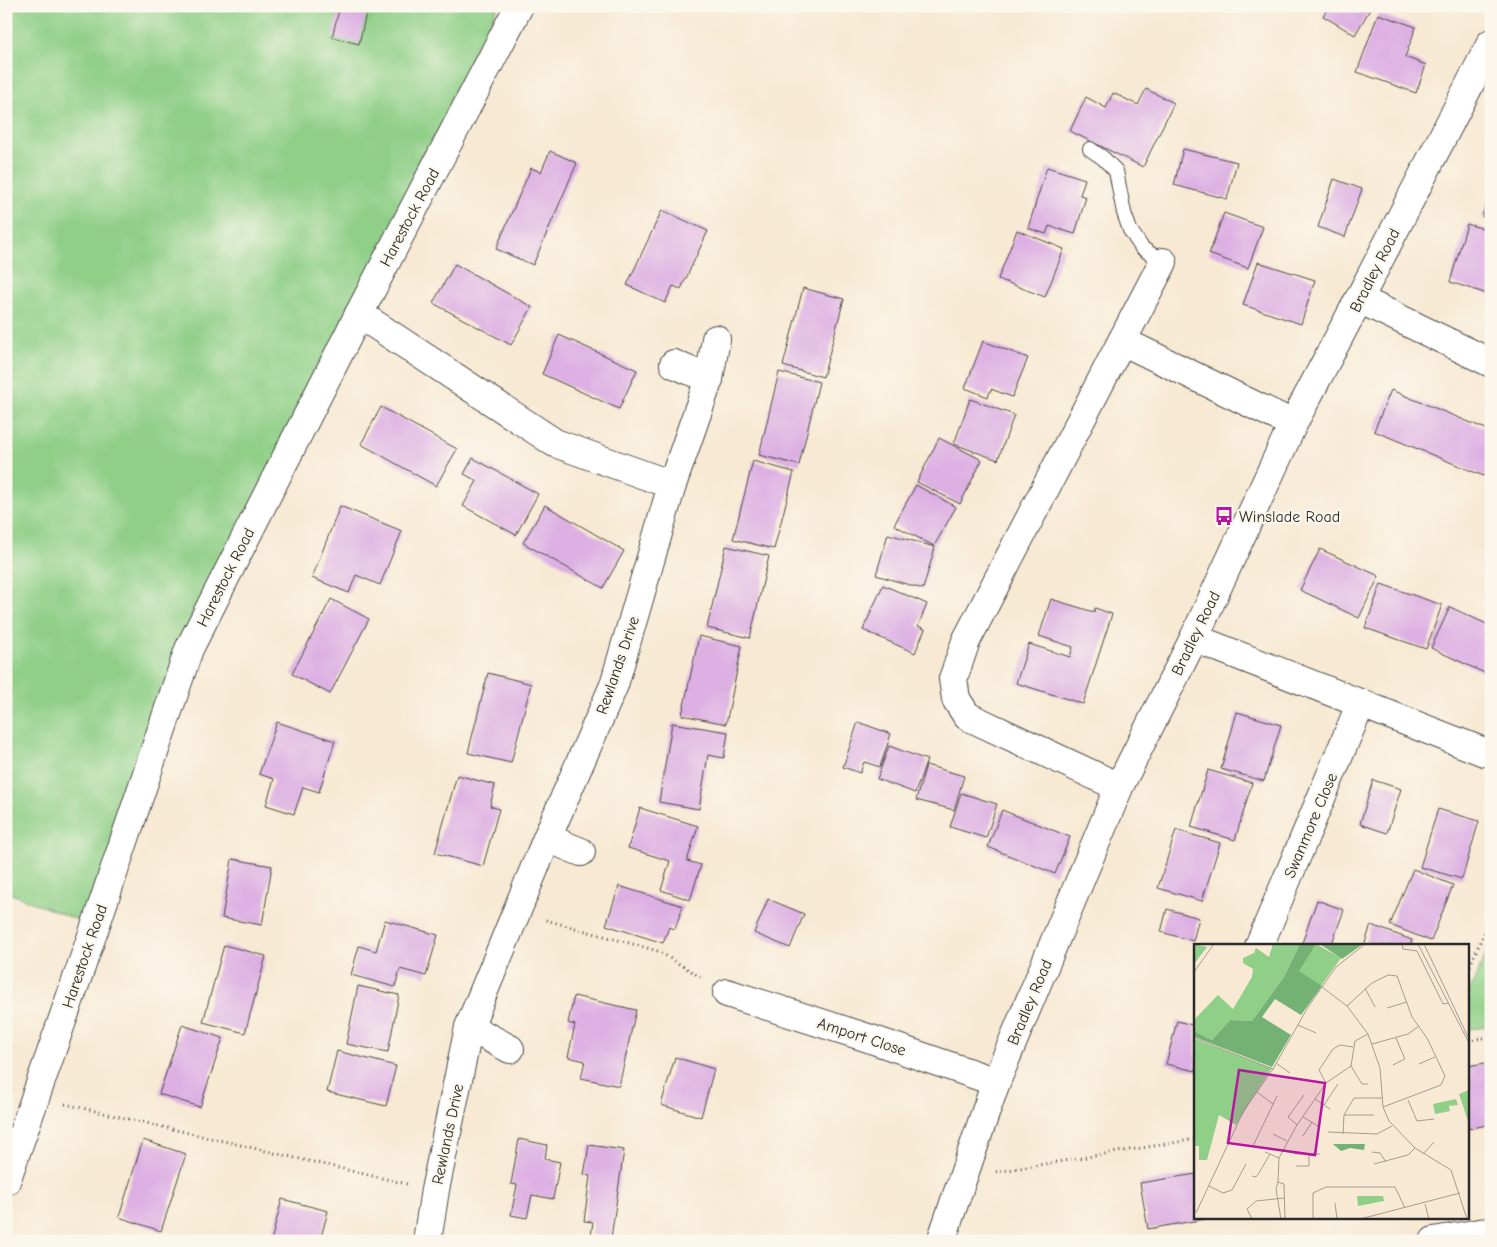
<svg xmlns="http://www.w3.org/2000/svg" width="1497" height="1247" font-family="'Comic Neue',sans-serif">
	<rect width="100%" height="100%" fill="#fbf7ec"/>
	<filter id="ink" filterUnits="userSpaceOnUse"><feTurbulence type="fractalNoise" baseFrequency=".02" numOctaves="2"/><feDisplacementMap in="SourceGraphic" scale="10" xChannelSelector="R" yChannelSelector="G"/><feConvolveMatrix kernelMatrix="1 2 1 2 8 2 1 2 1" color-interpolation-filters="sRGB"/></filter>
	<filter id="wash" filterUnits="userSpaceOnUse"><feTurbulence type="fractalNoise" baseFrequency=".0096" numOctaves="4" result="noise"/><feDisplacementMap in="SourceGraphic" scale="20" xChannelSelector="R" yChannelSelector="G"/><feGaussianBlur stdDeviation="1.12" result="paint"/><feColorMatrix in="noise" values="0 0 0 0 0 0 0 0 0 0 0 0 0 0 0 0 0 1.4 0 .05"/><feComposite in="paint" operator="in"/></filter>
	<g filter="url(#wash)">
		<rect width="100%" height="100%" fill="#f7e9d3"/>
		<!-- green -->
		<g fill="#8fcf87" stroke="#5d7d59">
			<path d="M6,6H498L359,314L189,649L95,927L6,892Z"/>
			<path d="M1491,942V1027L1468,1029V995Z"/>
		</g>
		<g id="blocks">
			<!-- building -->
			<g fill="#ddb0e3">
				<path d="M340,6H358L367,9L359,44L332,37Z"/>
				<path d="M1329,6H1372L1355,35L1323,16Z"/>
				<path d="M1378,14L1416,27L1405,57L1426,65L1416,93L1357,72Z"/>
				<path d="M1146,89L1174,103L1143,167L1070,131L1086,97L1106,108L1113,93L1138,105Z"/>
				<path d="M1183,149L1237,162L1227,199L1174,185Z"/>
				<path d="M550,151L577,163L533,265L496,249L531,168L541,172Z"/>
				<path d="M1047,167L1085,179L1080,195L1086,197L1075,234L1049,226L1046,234L1028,228Z"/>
				<path d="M1334,179L1362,189L1345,237L1318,227Z"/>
				<path d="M1491,191V219L1482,217Z"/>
				<path d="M662,210L708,231L681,289L673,286L665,303L627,285Z"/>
				<path d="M1224,213L1263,227L1248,268L1209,254Z"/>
				<path d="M1467,224L1491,231V295L1450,282Z"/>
				<path d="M1017,230L1064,249L1045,297L998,279Z"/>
				<path d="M1258,262L1315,280L1301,324L1243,305Z"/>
				<path d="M455,264L532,307L511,345L433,303Z"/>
				<path d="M803,288L844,299L823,377L783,366Z"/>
				<path d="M559,335L637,370L619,409L542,374Z"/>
				<path d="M983,341L1028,358L1012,397L991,389L988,397L965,388Z"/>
				<path d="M779,372L819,382L799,465L759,455Z"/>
				<path d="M1391,390L1491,431V479L1374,431Z"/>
				<path d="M970,399L1014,415L998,460L954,444Z"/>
				<path d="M381,407L457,449L436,486L361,444Z"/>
				<path d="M939,438L982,460L960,504L917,482Z"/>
				<path d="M473,458L538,494L516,535L463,506L477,481L464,474Z"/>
				<path d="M753,461L794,472L774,549L733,539Z"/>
				<path d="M916,485L956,507L934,546L894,525Z"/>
				<path d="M545,505L624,551L603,588L523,543Z"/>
				<path d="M340,506L402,531L380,585L356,575L349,593L312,578Z"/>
				<path d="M888,534L935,547L923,589L876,575Z"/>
				<path d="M726,546L769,556L750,638L707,628Z"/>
				<path d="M1320,549L1379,576L1359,618L1300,590Z"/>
				<path d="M1381,584L1442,605L1426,649L1365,628Z"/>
				<path d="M883,585L927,604L918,626L925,629L915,653L863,630Z"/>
				<path d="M331,599L369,619L330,694L292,674Z"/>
				<path d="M1051,599L1094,612L1095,608L1112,614L1083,704L1016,683L1029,644L1070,657L1073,647L1039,636Z"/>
				<path d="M1450,607L1491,626V672L1489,675L1431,648Z"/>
				<path d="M699,636L742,646L726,724L682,715Z"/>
				<path d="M488,673L531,684L511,763L468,753Z"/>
				<path d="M1237,712L1281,725L1264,781L1221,769Z"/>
				<path d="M277,722L335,741L319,792L303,787L294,814L266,805L274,779L259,774Z"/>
				<path d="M858,722L891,734L880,767L864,762L860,773L843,767Z"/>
				<path d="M672,723L728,732L724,758L708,755L699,809L659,802Z"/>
				<path d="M889,746L927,760L915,793L877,779Z"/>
				<path d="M926,765L964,776L954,810L916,800Z"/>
				<path d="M1208,770L1252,783L1235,840L1191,827Z"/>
				<path d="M457,775L495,785L490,806L499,809L483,866L435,853Z"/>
				<path d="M1373,780L1401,789L1387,833L1360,824Z"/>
				<path d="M961,793L997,804L986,838L950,827Z"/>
				<path d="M640,808L698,826L687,861L701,865L690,900L661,890L670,861L628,848Z"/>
				<path d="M1438,809L1479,821L1462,879L1420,867Z"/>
				<path d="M1002,810L1070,837L1055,874L988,847Z"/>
				<path d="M1176,830L1220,843L1202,901L1158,888Z"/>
				<path d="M232,859L272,866L262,925L222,918Z"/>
				<path d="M1413,869L1453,885L1431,941L1390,925Z"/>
				<path d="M619,886L683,906L675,929L669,927L663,943L606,925Z"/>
				<path d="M768,899L804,914L790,948L754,933Z"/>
				<path d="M1317,900L1344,910L1331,946H1301Z"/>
				<path d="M1167,909L1199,918L1193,941L1161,932Z"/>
				<path d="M385,920L438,935L426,976L400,969L395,987L351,975L359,946L376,951Z"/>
				<path d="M1371,925L1412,940L1410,946H1364Z"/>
				<path d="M224,945L266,956L245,1033L203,1022Z"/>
				<path d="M358,986L399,995L388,1052L346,1044Z"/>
				<path d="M574,996L636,1010L619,1086L581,1078L585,1061L568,1057L575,1025L568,1023Z"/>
				<path d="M1177,1021L1196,1026V1071L1166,1064Z"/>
				<path d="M182,1025L223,1038L200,1107L159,1094Z"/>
				<path d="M337,1051L396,1066L386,1106L327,1092Z"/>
				<path d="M675,1057L714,1069L701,1117L661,1105Z"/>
				<path d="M1491,1062V1124L1468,1129V1066Z"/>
				<path d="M519,1139L547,1145L545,1159L560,1162L553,1199L532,1195L527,1218L511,1215L517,1185L511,1184Z"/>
				<path d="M143,1140L186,1154L161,1231L119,1217Z"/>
				<path d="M589,1145L624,1150L611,1238L591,1235L593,1222L584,1221L590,1176L584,1175Z"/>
				<path d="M1196,1174V1218L1205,1219L1148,1229L1140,1183Z"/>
				<path d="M282,1199L328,1211L321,1237L327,1239L326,1241H271Z"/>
			</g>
		</g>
	</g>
	<g filter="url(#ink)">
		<use href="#blocks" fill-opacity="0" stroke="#4a4844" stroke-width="1"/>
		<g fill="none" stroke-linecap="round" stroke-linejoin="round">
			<!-- service casing -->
			<g stroke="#4a4844" stroke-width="16">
				<path id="service" d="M1090,149L1103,158L1116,171L1124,213L1130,230L1142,248L1163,262"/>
			</g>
			<!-- minor casing -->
			<g stroke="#4a4844" stroke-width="30">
				<g id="minor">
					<path d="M1359,299L1491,363"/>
					<path d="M359,314L555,443L672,485"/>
					<path d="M1122,341L1293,424"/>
					<path d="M674,364L709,379"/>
					<path d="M1194,638L1484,752"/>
					<path d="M1119,787L967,716L956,699L953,679L966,641L1163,262"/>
					<path d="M547,838L581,852"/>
					<path d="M1259,946L1361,703"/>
					<path d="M727,993L868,1038L996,1082"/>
					<path d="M469,1027L510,1049"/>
					<path d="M427,1241L435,1190L469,1027L547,838L614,685L672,485L709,379L716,339"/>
					<path d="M941,1241L996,1082L1119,787L1194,638L1293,424L1359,299L1491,43"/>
					<path d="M1434,1241L1491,1231"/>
				</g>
			</g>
			<!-- tertiary casing -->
			<g stroke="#4a4844" stroke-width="30">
				<path id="tertiary" d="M6,1181L95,927L189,649L359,314L519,6"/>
			</g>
			<!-- path -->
			<g stroke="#4a4844" stroke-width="3" stroke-dasharray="1 4" stroke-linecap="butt">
				<path d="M546,920L658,951L702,978"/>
				<path d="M1468,970L1491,917"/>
				<path d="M1468,1040L1491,1037"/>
				<path d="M65,1104L407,1184"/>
				<path d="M996,1172L1196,1139"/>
			</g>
			<!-- service -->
			<use href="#service" stroke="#fff" stroke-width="14"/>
			<!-- minor -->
			<use href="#minor" stroke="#fff" stroke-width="28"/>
			<!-- tertiary -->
			<use href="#tertiary" stroke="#fff" stroke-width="28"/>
		</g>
	</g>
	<!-- icons -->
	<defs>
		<g id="bus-bare" transform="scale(1.5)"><path d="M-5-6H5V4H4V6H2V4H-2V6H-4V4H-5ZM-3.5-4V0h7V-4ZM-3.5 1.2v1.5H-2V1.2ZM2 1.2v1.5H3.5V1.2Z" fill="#b5179e" stroke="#fbf7ec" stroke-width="2.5" paint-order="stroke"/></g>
	</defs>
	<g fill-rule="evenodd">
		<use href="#bus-bare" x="1224" y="516"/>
	</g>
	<g text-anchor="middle" stroke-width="4.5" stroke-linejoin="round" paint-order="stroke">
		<!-- street labels -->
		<g font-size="16" fill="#2b2b2b" stroke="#fbf7ec">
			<text transform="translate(409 217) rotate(-62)" y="6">Harestock Road</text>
			<text transform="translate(1374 270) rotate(-63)" y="6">Bradley Road</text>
			<text transform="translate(225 577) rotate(-63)" y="6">Harestock Road</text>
			<text transform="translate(1195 633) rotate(-64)" y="6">Bradley Road</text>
			<text transform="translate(617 665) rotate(-71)" y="6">Rewlands Drive</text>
			<text transform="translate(1310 825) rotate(-67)" y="6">Swanmore Close</text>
			<text transform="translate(84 956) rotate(-71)" y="6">Harestock Road</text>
			<text transform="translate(1029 1002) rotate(-67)" y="6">Bradley Road</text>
			<text transform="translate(862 1036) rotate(18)" y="6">Amport Close</text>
			<text transform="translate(447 1134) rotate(-78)" y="6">Rewlands Drive</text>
		</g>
		<!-- poi labels -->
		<g font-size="16" fill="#2b2b2b" stroke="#fbf7ec" text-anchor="start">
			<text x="1239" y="522">Winslade Road</text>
		</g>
	</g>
	<!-- overview -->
	<g transform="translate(1194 944)">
		<rect width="275" height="275" fill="#f7e9d3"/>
		<path d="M0,0L13,3L0,20ZM79,0H106L90,33L58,77L36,76L18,96L0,87V76L24,51L39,65L58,33L59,25L49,19V14L60,9L62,4L75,13ZM122,0L147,14L127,42L104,27ZM0,95L78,124L42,181L25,171L13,216H5V202H0ZM275,146V180L265,150ZM262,155L264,161L255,162L256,167L241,170L239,160ZM163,252H189L190,257L164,262Z" fill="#8fcf87"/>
		<path d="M106,0H122L105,27L128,42L107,71L81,55L68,73L97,91L78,123L0,93V87L18,96L36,76L58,77L90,33ZM126,0H169L148,15ZM139,200H171L170,206L156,204L147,207Z" fill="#73b274"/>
		<path fill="none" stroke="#a59d90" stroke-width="1" d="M208,0L209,5L223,7L249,60L255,59M224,0L275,99M230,0L275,95M0,28L20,0M128,43L153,62L174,90L186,124L189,163L195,177L221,204L257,226L273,275M171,44L181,63M153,62L178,39L194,31L203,32L218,73L233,94L251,132L247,141L189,163M193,64L213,58M104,81L122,89M0,94L79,125M178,100L214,90L225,82M82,119L96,129M225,120L241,113M199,121L211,115L202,94M157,122L168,140H174M132,139L125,126L139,105L146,101L159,103M63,148L79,160M121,155L136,165M214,156L223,177L240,175M130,161L144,140M150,171H180M109,173L124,182M103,181L94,173L110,151M134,188L183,190L198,182M79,190L93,197M149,190L150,171L160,154H188M109,192L118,178M59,202L83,152M89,206L103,210H126M71,208L85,214M178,208L186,209L192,218M229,210L240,198M180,220L214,211L221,204M102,222H115V210M58,232L62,233L65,229L76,210M84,238L85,214L103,181L132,139L157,122L161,97L174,90M84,238L90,240L91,274M84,238L82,245L87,275M15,242L29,249L38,246L52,220M141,259L143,275M231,260L235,275M2,269L50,166L79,125L114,63L142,23L171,0M58,275L53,265L62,257L90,254M119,275V249L132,243H201L211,264M166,275L266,249"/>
		<path fill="#b5179e" fill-opacity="0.15" stroke="#b5179e" stroke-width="2.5" d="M45,126L131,139L121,211L34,199Z"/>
		<rect width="275" height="275" fill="none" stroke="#2b2b2b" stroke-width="2.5"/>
	</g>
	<!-- margin -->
	<rect width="1497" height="1247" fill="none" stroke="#fbf7ec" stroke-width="25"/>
</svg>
